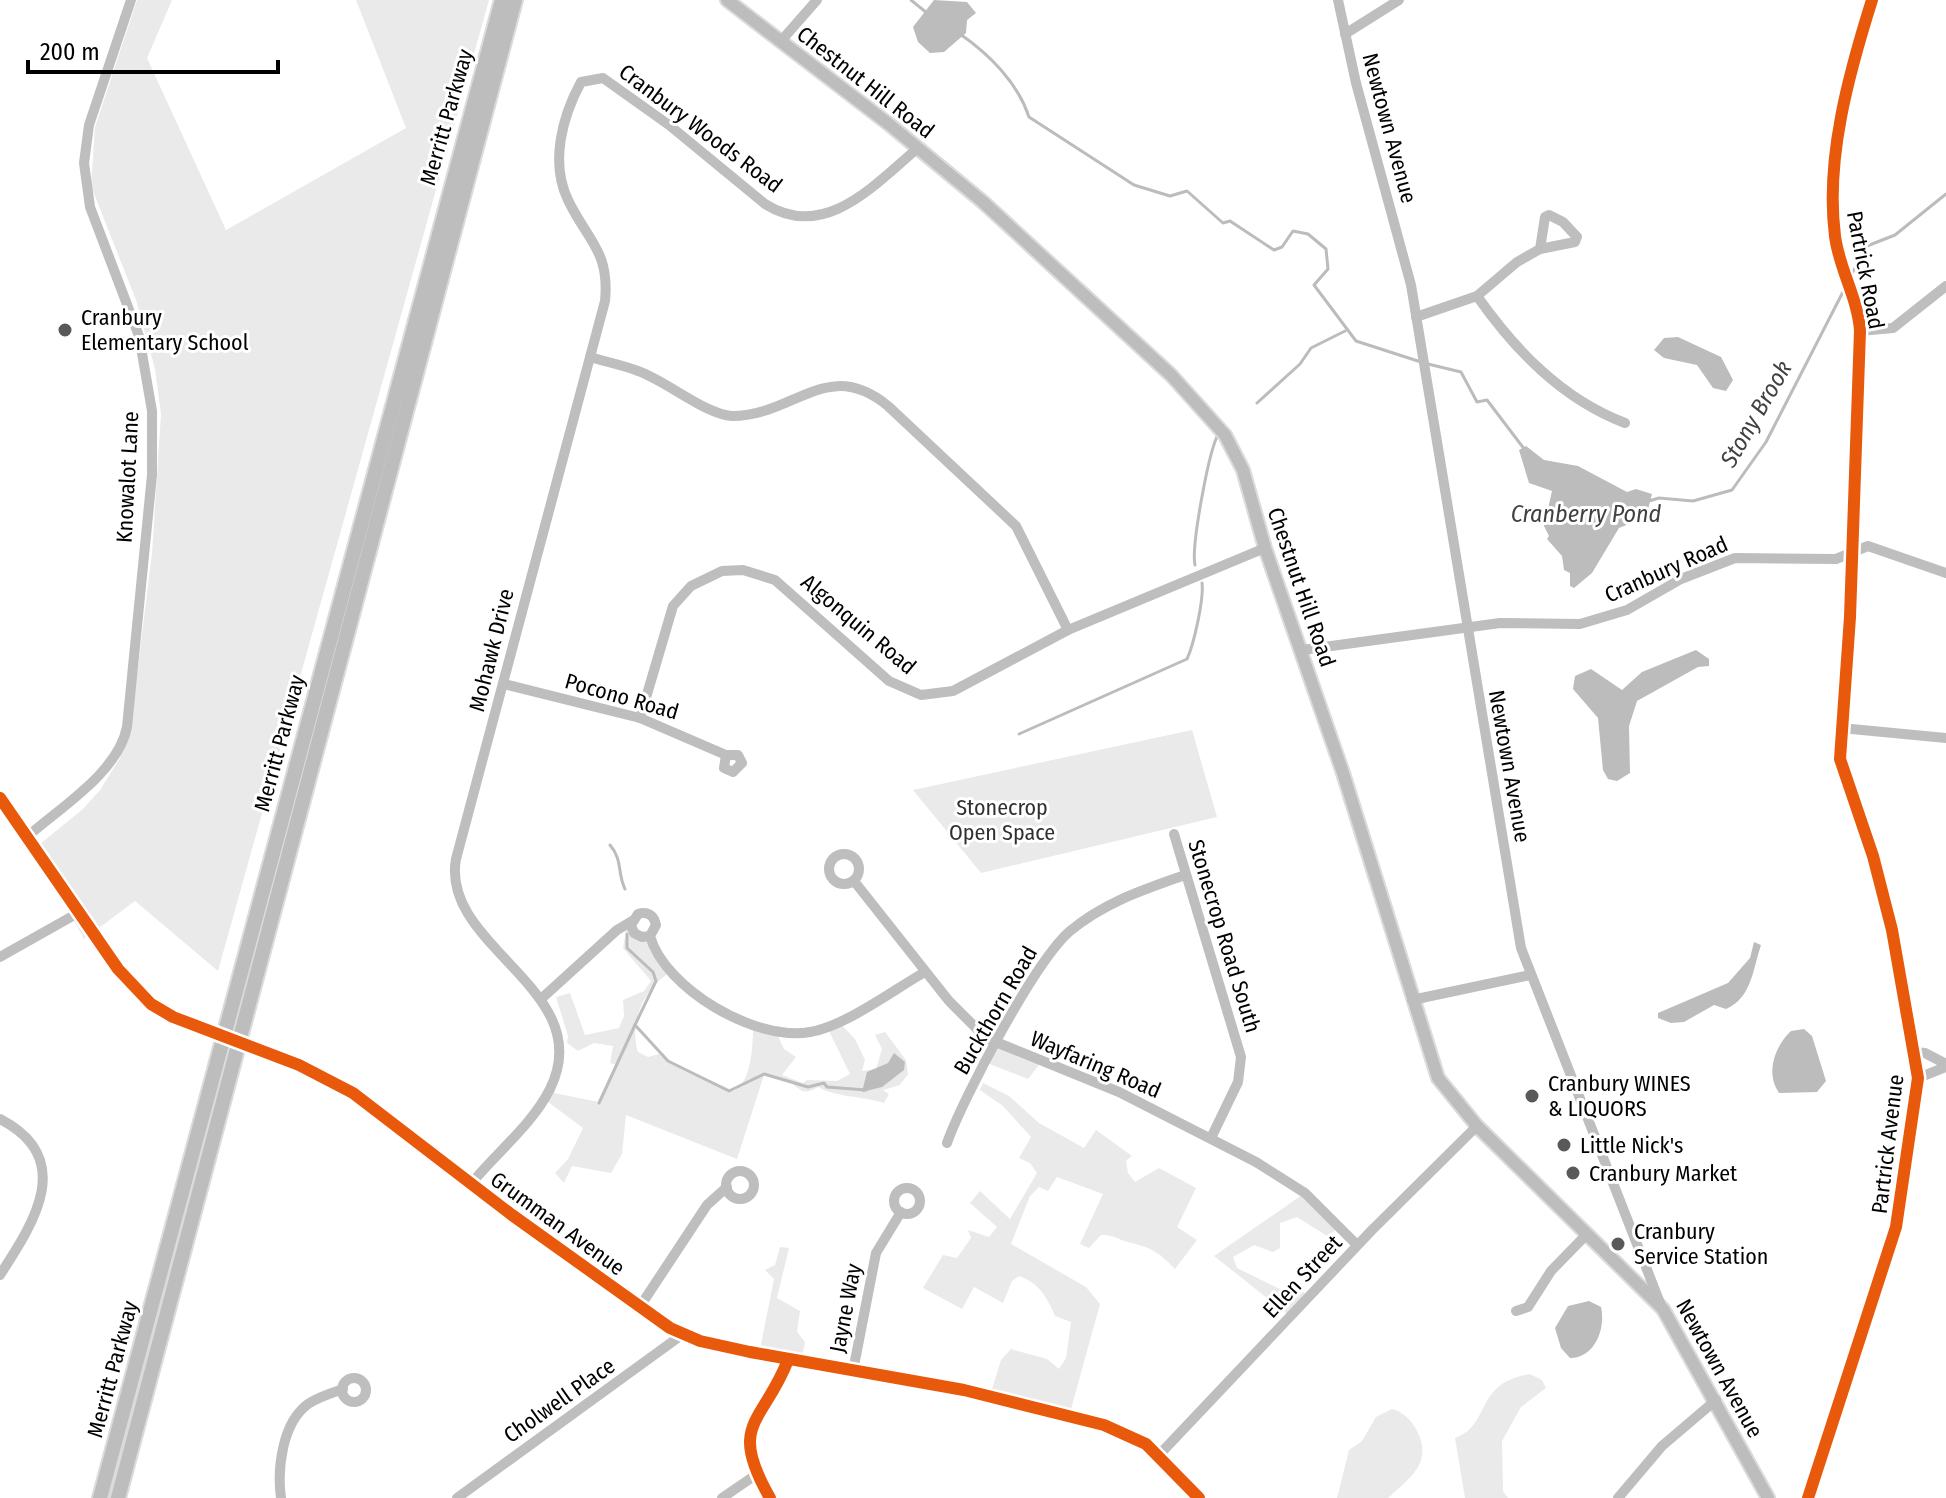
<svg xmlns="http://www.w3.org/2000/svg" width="1946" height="1498" font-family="'Fira Sans Condensed',sans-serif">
	<rect width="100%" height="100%" fill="#fff"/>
	<!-- green -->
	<g fill="#eaeaea">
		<path d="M137,0H172L147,58L226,230L406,128L356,0H489L218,971L135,901L84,939L35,848L83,809L100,790L120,758L131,724L152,553L161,414L155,369L136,300L91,186L95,127Z"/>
		<path d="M1192,730L1217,817L981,873L913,790Z"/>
		<path d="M631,925L646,937L668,974C643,989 629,1024 638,1052L648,1057L663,1053L668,1061L734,1091C752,1081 753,1044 753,1024L775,1030L784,1049L796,1057L782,1075L803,1083L807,1080L837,1081L850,1074L827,1027L838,1021L855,1039L865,1060L862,1071L876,1069L882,1049L875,1035L885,1032L906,1060L908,1074L900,1085L883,1090L889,1094L884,1103C862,1096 835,1097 818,1087C798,1099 800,1084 784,1079C777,1077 771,1078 764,1075L737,1159L626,1115L622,1154L611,1173L572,1166L564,1183L555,1173L568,1159L583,1128L544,1099L549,1092L599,1102L617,1065L610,1063L613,1046L594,1043L578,1051L567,1043L568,1036L556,997L570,993L585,1035L619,1028L624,1016L623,1000L644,991L651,981L623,948L626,932L617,930Z"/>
		<path d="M996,1045L1042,1061L1028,1079L987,1063Z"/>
		<path d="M983,1083L1009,1096L1039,1123L1084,1148L1096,1130L1132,1156L1126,1161L1128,1173L1135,1182L1159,1168L1196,1188L1177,1227L1197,1240L1175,1269C1160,1253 1152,1248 1132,1243C1120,1241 1114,1234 1101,1235L1089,1248L1080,1244L1103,1194L1057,1177L1048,1191L1039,1187L1030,1196L1011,1244L1086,1287L1100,1304L1071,1409L992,1389L1001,1360L1011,1349L1047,1359L1059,1369L1066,1358L1071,1322L1055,1316C1047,1297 1039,1283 1019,1276L1012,1281L1003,1303L974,1287L962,1309L923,1288L943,1255L957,1258L971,1238L968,1230L989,1237L997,1227L970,1203L980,1191L1010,1219L1037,1173L1030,1163L1019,1158L1031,1137L1003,1106L980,1090Z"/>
		<path d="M1305,1193L1340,1227L1327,1236L1297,1217L1280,1223V1248L1273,1252L1254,1245L1233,1257L1237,1268L1284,1291L1288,1300L1303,1292L1309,1297L1291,1317L1214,1256Z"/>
		<path d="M780,1247L789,1248L777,1298L800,1311L797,1332L805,1342L801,1362L760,1349L774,1279L765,1270L775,1265Z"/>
		<path d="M1530,1374L1542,1380L1546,1388L1521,1407L1502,1441L1503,1491L1508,1498H1465L1455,1438C1492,1425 1473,1383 1530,1374Z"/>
		<path d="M1392,1409C1403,1412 1410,1419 1416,1429C1434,1462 1411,1477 1388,1498H1337L1349,1450L1362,1441L1376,1417Z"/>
	</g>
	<!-- water -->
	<g fill="#bcbcbc">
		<path d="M934,0L967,2L976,13L967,20L966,33L944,52L930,53L918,42L913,27Z"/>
		<path d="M1678,337L1721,357L1733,380L1726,391L1713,388L1697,365L1664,358L1654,350L1664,338Z"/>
		<path d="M1526,446L1544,460L1578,466L1627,492L1636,489L1652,494L1646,517L1619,528L1592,573L1574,588L1570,586V573L1564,570L1562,556L1547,539L1549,536L1544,526L1552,491L1529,483L1519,450Z"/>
		<path d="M1696,650L1709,659V666L1698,667L1637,701L1629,726L1630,773L1617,781L1608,779L1603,770L1598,718L1573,689L1575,676L1591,669L1622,690L1642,672Z"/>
		<path d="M1754,942L1761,945C1753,968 1752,998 1726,1009L1714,1005L1684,1022L1671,1023L1658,1018V1013L1728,983L1750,958Z"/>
		<path d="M1804,1029L1812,1036L1826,1081L1817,1092L1779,1093C1765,1073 1775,1046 1791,1031Z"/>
		<path d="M894,1053L905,1062L904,1070L882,1087L862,1092L867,1072L888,1063Z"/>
		<path d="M1589,1301L1601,1307C1606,1328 1595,1358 1570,1358L1561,1348L1555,1328L1568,1306Z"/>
	</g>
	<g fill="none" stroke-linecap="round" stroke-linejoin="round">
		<!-- stream -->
		<g stroke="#bcbcbc" stroke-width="3">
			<path d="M911,0L927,13"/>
			<path d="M960,34C989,54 1018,83 1029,117L1134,185L1170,196L1187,191L1223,223L1230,221L1274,250L1282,247L1293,231L1308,234L1326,249L1328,269L1314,285L1356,341L1421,362"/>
			<path d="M1849,279L1867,246L1895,235L1946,194"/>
			<path d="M1428,364L1461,372L1477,402L1487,400L1525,450"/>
			<path d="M1257,403L1300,364L1311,348L1345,331"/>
			<path d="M1649,501L1659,498L1693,501L1732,490L1766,442L1846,286"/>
			<path d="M1195,565C1191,547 1209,448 1219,433"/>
			<path d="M1019,734L1187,659C1194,644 1204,599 1202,583"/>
			<path d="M610,845C623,860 617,873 625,889"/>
			<path d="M627,934V948L653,972L656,981L635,1025L668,1061L729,1091L764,1074L808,1087L824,1083L827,1087L866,1090"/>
			<path d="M599,1103L635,1025"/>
		</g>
		<!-- major casing -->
		<g stroke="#dbdbdb" stroke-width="16">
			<path id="major" d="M727,0L890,125L983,202L1171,375L1225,435L1243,470L1265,548L1343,773L1438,1078L1477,1126L1663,1309L1768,1498"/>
		</g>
		<!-- highway casing -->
		<g stroke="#dbdbdb" stroke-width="18">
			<g id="highway">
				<path d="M100,1498L502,0"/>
				<path d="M118,1498L515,0"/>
			</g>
		</g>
		<!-- minor -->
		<g stroke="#bebebe" stroke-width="10">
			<path d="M1338,0L1356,83L1411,285L1521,948L1662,1308"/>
			<path d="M1345,34L1399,0"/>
			<path d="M781,41L817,0"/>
			<path d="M1477,296C1515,350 1562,399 1625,423"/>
			<path d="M1416,317L1477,296L1517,262L1540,249L1545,217L1549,215L1563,222L1577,237L1575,242L1540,249"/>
			<path d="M1860,331L1893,328L1946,286"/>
			<path d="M590,357C606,362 623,365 638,371C665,380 706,415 732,416C795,416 827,356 888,406L1016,526L1068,630"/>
			<path d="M1302,650L1500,623L1580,624L1627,610L1681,579L1735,558L1836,559L1868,546L1946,573"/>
			<path d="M504,684L640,718L726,755H738L742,763L733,772L724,768L726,755"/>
			<path d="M640,718L673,606L691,586L722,571L743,570L775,580L889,681L921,695L953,691L1068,630L1265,548"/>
			<path d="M1841,728L1946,738"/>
			<path d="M0,798L129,984L162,1011L204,1030"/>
			<path d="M1174,834L1241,1057L1238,1082L1211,1138"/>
			<path d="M27,837C59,808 118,773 127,727L152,475V411L139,336L90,207L84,163L89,125L131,0"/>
			<circle cx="844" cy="869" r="15"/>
			<path d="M854,881L949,1001L986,1038L1119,1092L1256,1162L1305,1193L1357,1245"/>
			<path d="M650,936L642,937L634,933L631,925L638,914C647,911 654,915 656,925L650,936C665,989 756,1042 810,1032C846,1026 893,990 925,972"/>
			<path d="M0,957L78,913"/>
			<path d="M541,999L617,930L632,921"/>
			<path d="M1412,1000L1530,975"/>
			<path d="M257,1049L299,1065L353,1093L512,1215L648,1314L683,1334L750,1352L984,1394L1104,1425L1146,1444L1199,1498"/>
			<path d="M1915,1052L1925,1053L1946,1064"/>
			<path d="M1918,1078L1946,1067"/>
			<path d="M0,1119C77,1159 33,1224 0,1275"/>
			<path d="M947,1143C963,1098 1035,961 1070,931C1105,902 1143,890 1185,875"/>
			<circle cx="740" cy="1185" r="14"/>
			<path d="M471,1184C496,1153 532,1125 550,1089C599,990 440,947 456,859L605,301C610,251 587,240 568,200C550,163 562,117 581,82L603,78L669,125L765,204C825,242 875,184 918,148"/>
			<circle cx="907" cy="1201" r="13"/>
			<path d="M639,1308L707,1205L727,1187"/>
			<path d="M1516,1311L1528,1307L1551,1271L1587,1234"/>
			<path d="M853,1371L876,1253L901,1212"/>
			<circle cx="354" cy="1390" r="12"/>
			<path d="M1159,1455L1372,1230L1477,1126"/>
			<path d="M281,1498C277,1469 282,1423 308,1404C318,1397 331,1393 343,1389"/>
			<path d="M457,1498L683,1334"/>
			<path d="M722,1498L757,1474"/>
			<path d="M770,1498C727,1423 763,1424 788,1360"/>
			<path d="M1618,1498L1662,1446L1716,1400"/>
			<path d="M1808,1498L1896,1227L1918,1078L1892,930L1873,856L1840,759L1850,617L1860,331C1858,298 1839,269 1835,236C1825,159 1849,73 1872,0"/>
		</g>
		<!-- major -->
		<use href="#major" stroke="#bdbdbd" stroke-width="12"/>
		<!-- highway -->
		<use href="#highway" stroke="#bdbdbd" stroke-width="14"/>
		<!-- minor-bridge -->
		<path stroke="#bebebe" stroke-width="10" d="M204,1030L257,1049"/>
		<!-- cycleway casing -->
		<g stroke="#fff" stroke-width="17">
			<g id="cycleway">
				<path d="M0,798L118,969L151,1004L173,1017L299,1065L353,1093L512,1215L670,1328L700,1341L750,1352L964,1390L1104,1425L1146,1444L1199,1498"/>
				<path d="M770,1498C727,1423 763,1424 788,1360"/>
				<path d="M1808,1498L1896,1227L1918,1078L1892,930L1873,856L1840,759L1850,617L1860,331C1858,298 1839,269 1835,236C1825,159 1849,73 1872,0"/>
			</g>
		</g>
		<!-- cycleway -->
		<use href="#cycleway" stroke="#e8590c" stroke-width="12"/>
	</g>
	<!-- markers -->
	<g fill="#595959" stroke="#fff" stroke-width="3">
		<circle cx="65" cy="330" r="8"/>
		<circle cx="1532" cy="1096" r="8"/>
		<circle cx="1564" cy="1145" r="8"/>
		<circle cx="1573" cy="1173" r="8"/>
		<circle cx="1618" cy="1244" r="8"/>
	</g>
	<g text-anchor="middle" stroke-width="6" stroke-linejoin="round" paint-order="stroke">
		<!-- street labels -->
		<g font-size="22" fill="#000" stroke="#fff">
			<text transform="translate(866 82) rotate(38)" y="8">Chestnut Hill Road</text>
			<text transform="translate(446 117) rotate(-74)" y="8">Merritt Parkway</text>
			<text transform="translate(701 128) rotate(37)" y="8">Cranbury Woods Road</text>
			<text transform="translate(1390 128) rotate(75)" y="8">Newtown Avenue</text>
			<text transform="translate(1866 270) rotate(79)" y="8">Partrick Road</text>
			<text transform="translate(127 477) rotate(-87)" y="8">Knowalot Lane</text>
			<text transform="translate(1666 569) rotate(-24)" y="8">Cranbury Road</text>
			<text transform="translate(1302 587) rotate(71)" y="8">Chestnut Hill Road</text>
			<text transform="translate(859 624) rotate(40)" y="8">Algonquin Road</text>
			<text transform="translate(491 650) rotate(-76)" y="8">Mohawk Drive</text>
			<text transform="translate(622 696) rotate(16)" y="8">Pocono Road</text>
			<text transform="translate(279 743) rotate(-75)" y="8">Merritt Parkway</text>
			<text transform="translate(1510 766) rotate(80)" y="8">Newtown Avenue</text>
			<text transform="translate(1225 936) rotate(73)" y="8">Stonecrop Road South</text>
			<text transform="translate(995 1010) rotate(-60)" y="8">Buckthorn Road</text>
			<text transform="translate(1096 1064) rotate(23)" y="8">Wayfaring Road</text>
			<text transform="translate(1887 1144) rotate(-83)" y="8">Partrick Avenue</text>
			<text transform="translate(558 1223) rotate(36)" y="8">Grumman Avenue</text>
			<text transform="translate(1302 1276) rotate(-47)" y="8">Ellen Street</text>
			<text transform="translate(845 1308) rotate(-79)" y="8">Jayne Way</text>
			<text transform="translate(1720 1368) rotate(61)" y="8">Newtown Avenue</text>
			<text transform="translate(112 1369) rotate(-75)" y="8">Merritt Parkway</text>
			<text transform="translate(559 1400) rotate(-35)" y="8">Cholwell Place</text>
		</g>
		<!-- poi labels -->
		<g font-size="22" fill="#000" stroke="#fff" text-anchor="start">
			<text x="81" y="325">Cranbury<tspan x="81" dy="25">Elementary School</tspan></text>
			<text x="1548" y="1091">Cranbury WINES<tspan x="1548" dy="25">&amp; LIQUORS</tspan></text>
			<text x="1580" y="1153">Little Nick's</text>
			<text x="1589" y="1181">Cranbury Market</text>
			<text x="1634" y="1239">Cranbury<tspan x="1634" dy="25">Service Station</tspan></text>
		</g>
		<!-- park labels -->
		<g font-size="22" fill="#303030" stroke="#fff">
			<text x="1002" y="815">Stonecrop<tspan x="1002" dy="25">Open Space</tspan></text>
		</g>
		<!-- water labels -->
		<g font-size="24" font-style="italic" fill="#414141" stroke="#fff">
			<text transform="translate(1756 414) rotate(-60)" y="8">Stony Brook</text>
			<text x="1586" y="522">Cranberry Pond</text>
		</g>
	</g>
	<!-- scale -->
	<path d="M28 60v12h250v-12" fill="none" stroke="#000000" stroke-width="4"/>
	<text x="40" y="60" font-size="24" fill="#000000" stroke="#ffffff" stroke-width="6" paint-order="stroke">200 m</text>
</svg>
